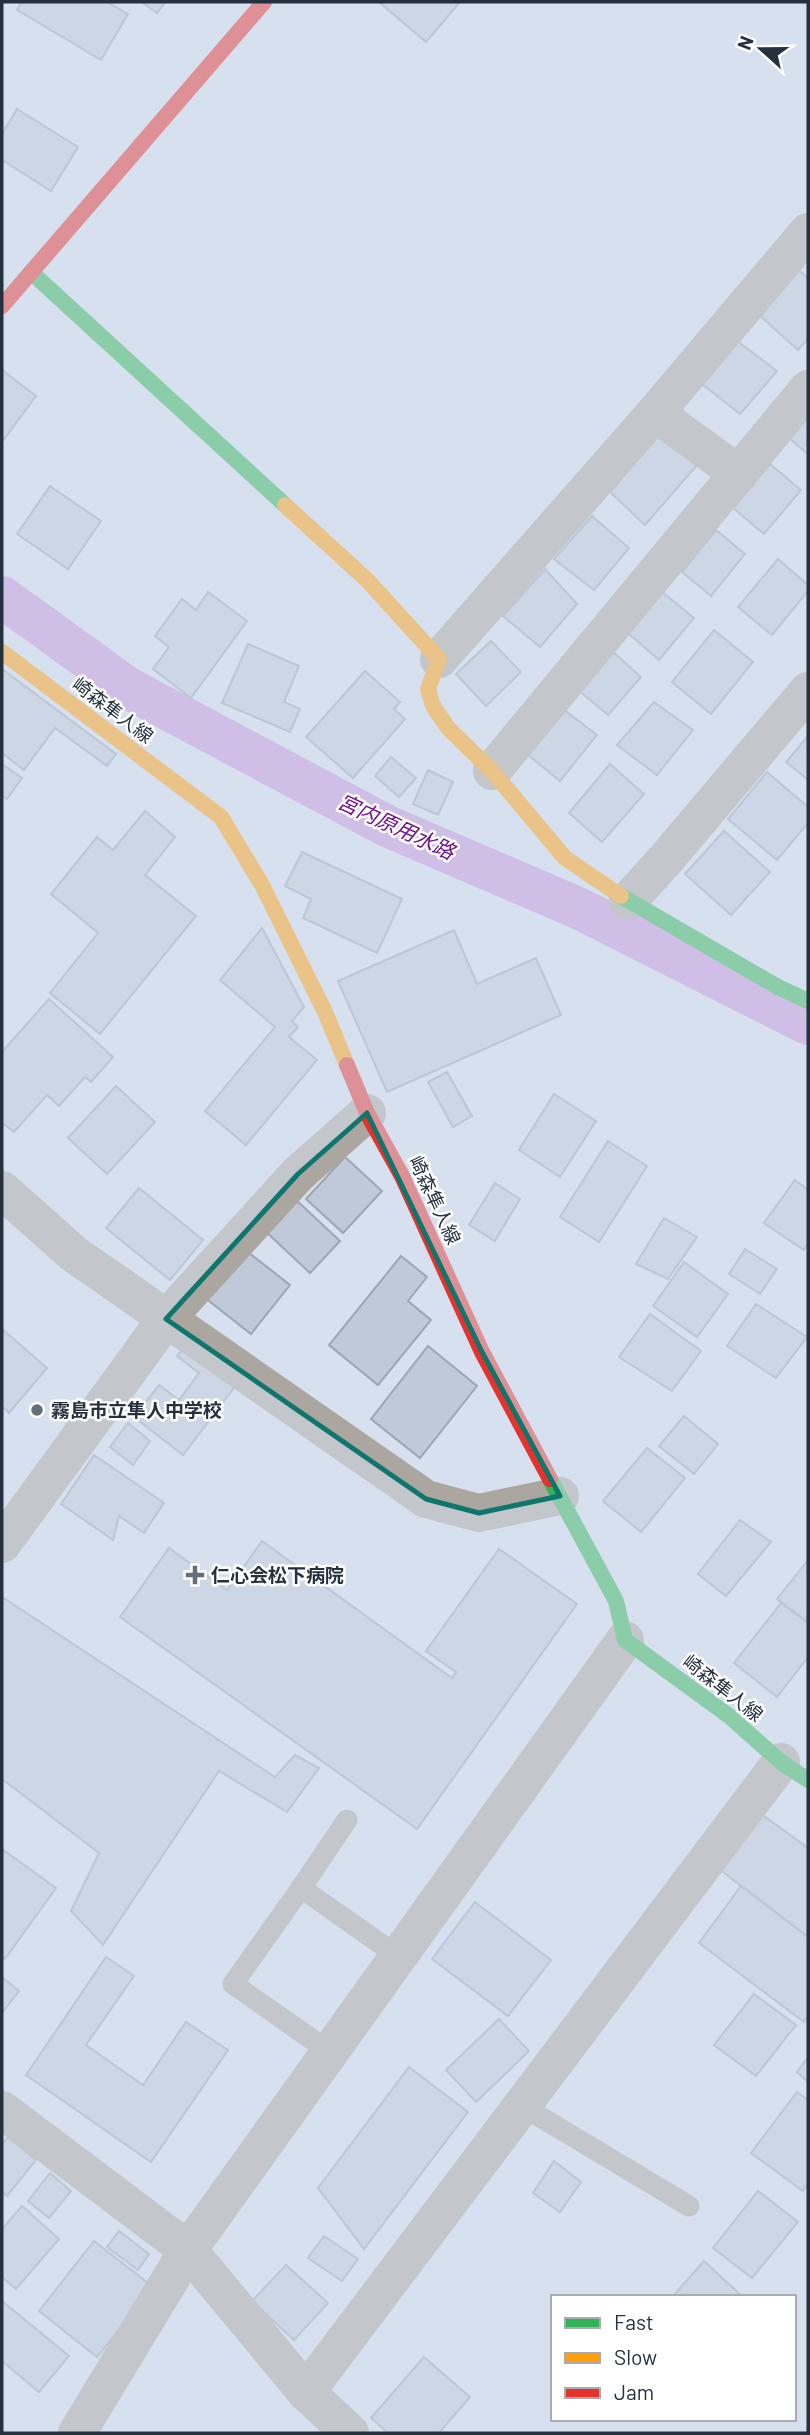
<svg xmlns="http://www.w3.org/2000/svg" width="810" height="2435" font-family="Barlow,'Noto Sans JP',sans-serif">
	<rect width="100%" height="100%" fill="#d7e0ee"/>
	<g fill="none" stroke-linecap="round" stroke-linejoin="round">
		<!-- canal -->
		<path stroke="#c595dc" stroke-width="42" d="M2,597L128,688L387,826L578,908L808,1024"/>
	</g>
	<!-- building -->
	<g fill="#c0c9d7" stroke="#9da6b3" stroke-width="2">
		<path d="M22,2H107L128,14L101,60L17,10Z"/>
		<path d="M142,2H165L157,13Z"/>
		<path d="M379,2H460L426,42Z"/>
		<path d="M17,109L78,147L51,191L2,160V134Z"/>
		<path d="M796,268L808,278V338L798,350L758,314Z"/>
		<path d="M736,340L777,371L740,414L702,384Z"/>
		<path d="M2,370L36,396L2,442Z"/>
		<path d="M808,415V454L789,438Z"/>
		<path d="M659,434L697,465L645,525L610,492Z"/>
		<path d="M770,464L801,490L764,534L733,508Z"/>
		<path d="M50,486L101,521L68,569L17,534Z"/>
		<path d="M592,516L629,548L594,590L554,559Z"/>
		<path d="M716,530L745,554L711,596L682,572Z"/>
		<path d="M778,559L808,585V591L772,635L738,607Z"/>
		<path d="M545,569L577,604L540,647L503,616Z"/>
		<path d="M208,592L247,621L191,698L153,669L169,647L155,636L182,599L196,610Z"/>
		<path d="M662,592L694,618L659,660L628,633Z"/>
		<path d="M714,630L753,662L711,714L672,682Z"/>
		<path d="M491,641L521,672L486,706L456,674Z"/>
		<path d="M248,644L299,666L284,702L300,709L290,732L222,703Z"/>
		<path d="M612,651L641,677L608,715L578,690Z"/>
		<path d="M2,669L116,754L107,766L55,728L24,770L2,753Z"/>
		<path d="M365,671L400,702L394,709L405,719L353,778L306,737Z"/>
		<path d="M654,702L693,730L657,775L617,745Z"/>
		<path d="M563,709L597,735L560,781L527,754Z"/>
		<path d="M808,736V780L786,762Z"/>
		<path d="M391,757L416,778L399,797L375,776Z"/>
		<path d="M2,764L22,778L7,799L2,796Z"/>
		<path d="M610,764L644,794L602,842L569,813Z"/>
		<path d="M428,770L453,782L438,815L413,804Z"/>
		<path d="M767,772L808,807V823L777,860L728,819Z"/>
		<path d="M145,811L175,837L145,875L196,916L100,1034L50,993L98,933L51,894L97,837L113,850Z"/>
		<path d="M724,831L770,872L731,915L685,874Z"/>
		<path d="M302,852L402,899L377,953L303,918L311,899L285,886Z"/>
		<path d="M262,928L304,1007L292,1021L298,1027L289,1037L317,1060L246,1145L205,1111L275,1027L220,980Z"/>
		<path d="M454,930L477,984L536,958L561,1015L387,1092L338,981Z"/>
		<path d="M49,999L113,1057L91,1082L85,1077L59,1106L47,1095L14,1132L4,1124L2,1127V1052Z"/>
		<path d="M447,1072L472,1116L453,1127L428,1082Z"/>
		<path d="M116,1086L155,1122L107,1174L68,1138Z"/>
		<path d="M554,1094L596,1121L560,1177L519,1150Z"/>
		<path d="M608,1141L647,1166L599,1242L560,1217Z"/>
		<path d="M345,1157L382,1191L343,1233L306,1199Z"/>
		<path d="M795,1180L808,1190V1244L804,1250L764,1223Z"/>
		<path d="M495,1183L520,1199L495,1241L469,1225Z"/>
		<path d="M139,1188L203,1240L170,1280L106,1228Z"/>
		<path d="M294,1198L340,1241L310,1273L264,1230Z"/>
		<path d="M664,1218L697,1237L668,1279L636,1264Z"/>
		<path d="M243,1248L290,1285L251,1334L204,1297Z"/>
		<path d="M745,1249L777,1269L760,1294L729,1274Z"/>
		<path d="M401,1256L427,1277L408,1301L431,1320L378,1385L329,1345Z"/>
		<path d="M684,1262L728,1294L697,1337L653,1306Z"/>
		<path d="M756,1304L807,1337L776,1378L727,1346Z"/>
		<path d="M650,1314L701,1351L672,1391L619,1357Z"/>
		<path d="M2,1329L47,1368L9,1413L2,1406Z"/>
		<path d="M186,1345L237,1384L183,1455L134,1417L159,1385L179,1400L199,1373L177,1356Z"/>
		<path d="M428,1346L477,1386L420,1458L371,1419Z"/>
		<path d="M684,1416L718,1444L694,1474L659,1446Z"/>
		<path d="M128,1423L150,1441L133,1465L110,1447Z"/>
		<path d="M647,1448L685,1478L641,1532L603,1501Z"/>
		<path d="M94,1455L164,1503L144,1533L119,1516L113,1540L61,1504Z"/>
		<path d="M740,1520L771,1542L726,1596L698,1574Z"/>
		<path d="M262,1541L452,1678L456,1672L426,1651L499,1549L577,1604L417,1829L120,1617L169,1548L227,1590Z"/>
		<path d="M808,1560V1616L805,1620L777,1599Z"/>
		<path d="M2,1597L275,1777L295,1755L319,1768L287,1812L219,1771L103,1945L71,1911L99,1853L2,1779Z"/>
		<path d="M781,1603L808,1623V1657L777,1697L734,1663Z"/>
		<path d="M760,1813L808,1848V1937L719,1869Z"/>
		<path d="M2,1849L56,1888L5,1959L2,1956Z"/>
		<path d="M741,1886L808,1937V2016L804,2022L699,1943Z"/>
		<path d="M475,1902L551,1960L508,2016L432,1959Z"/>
		<path d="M106,1957L134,1976L86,2045L143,2085L186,2022L228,2050L151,2162L26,2075Z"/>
		<path d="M2,1977L19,1991L2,2013Z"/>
		<path d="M754,1994L796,2025L756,2076L714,2045Z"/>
		<path d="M499,2019L529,2051L476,2102L446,2070Z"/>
		<path d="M808,2057V2082L797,2072Z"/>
		<path d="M409,2067L468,2112L364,2249L318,2188Z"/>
		<path d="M797,2092L808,2100V2184L803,2191L751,2153Z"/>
		<path d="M8,2137L36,2160L7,2196L2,2192V2145Z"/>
		<path d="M554,2161L581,2182L560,2212L533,2193Z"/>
		<path d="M50,2173L71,2191L49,2218L28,2201Z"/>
		<path d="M758,2191L798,2222L752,2278L713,2248Z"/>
		<path d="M22,2206L59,2239L16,2289L2,2277V2229Z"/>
		<path d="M119,2231L149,2254L138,2270L107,2247Z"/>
		<path d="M324,2236L358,2259L342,2281L308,2258Z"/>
		<path d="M94,2241L153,2287L97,2357L39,2311Z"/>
		<path d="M704,2261L743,2297H672Z"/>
		<path d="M286,2265L328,2303L294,2340L252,2301Z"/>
		<path d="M2,2301L69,2356L39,2392L2,2361Z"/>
		<path d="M424,2357L470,2397L439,2433H388L371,2418Z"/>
	</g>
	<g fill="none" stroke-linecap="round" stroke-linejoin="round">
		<!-- lane -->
		<g stroke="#aba69f" stroke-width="21">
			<path d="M301,1888L347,1820"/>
			<path d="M330,2052L233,1984L301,1888L398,1956"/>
			<path d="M522,2106L689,2206"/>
		</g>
		<!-- street -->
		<g stroke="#aba69f" stroke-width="38">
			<path d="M655,413L739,474"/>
			<path d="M439,659L655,413L808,232"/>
			<path d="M492,771L808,389"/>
			<path d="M628,901L666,859L808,691"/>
			<path d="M2,1190L74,1254L426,1499L479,1513L560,1496"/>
			<path d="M2,1544L166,1319L298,1174L367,1113"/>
			<path d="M2,2110L188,2250L306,2392L350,2433"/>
			<path d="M306,2392L781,1762"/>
			<path d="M77,2433L188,2250L625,1640"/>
		</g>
		<!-- fast -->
		<g stroke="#30b455" stroke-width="16">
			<path d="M31,272L285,505"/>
			<path d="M621,896L778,987L808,1001"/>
			<path d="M550,1479L616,1601L625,1640L729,1716L781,1762L808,1780"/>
		</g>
		<!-- slow -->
		<g stroke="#ff9f0a" stroke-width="16">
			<path d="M285,505L367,580L439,659L428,689L433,706L448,728L492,771L565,858L621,896"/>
			<path d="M2,652L221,817L262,885L325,1012L347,1065"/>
		</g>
		<!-- jam -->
		<g stroke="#e5322d" stroke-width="16">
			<path d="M2,306L264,2"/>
			<path d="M347,1065L367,1113L402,1176L482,1352L550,1479"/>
		</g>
	</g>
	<!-- marked area -->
	<path d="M0 0H810V2435H0ZM367,1113L482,1352L560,1496L479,1513L426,1499L166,1319L298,1174Z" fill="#d7e0ee" fill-opacity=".55" fill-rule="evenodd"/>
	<path fill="none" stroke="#0f766e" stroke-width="5" stroke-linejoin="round" d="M367,1113L482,1352L560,1496L479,1513L426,1499L166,1319L298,1174Z"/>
	<!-- markers -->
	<g fill="#646e7d" stroke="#fff" stroke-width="2.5">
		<circle cx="37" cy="1410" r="7"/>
		<path d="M191.5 1564.5h7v7h7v7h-7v7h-7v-7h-7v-7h7z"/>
	</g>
	<g text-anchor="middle" stroke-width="5" stroke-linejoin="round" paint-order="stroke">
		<!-- street labels -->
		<g font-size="19" fill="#263140" stroke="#fff">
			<text transform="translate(113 710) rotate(37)" y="7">崎森隼人線</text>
			<text transform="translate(435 1200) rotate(65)" y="7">崎森隼人線</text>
			<text transform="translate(723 1688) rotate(38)" y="7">崎森隼人線</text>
		</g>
		<!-- poi labels -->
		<g font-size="19" font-weight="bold" fill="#263140" stroke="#fff" text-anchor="start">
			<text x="51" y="1417">霧島市立隼人中学校</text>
			<text x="211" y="1582">仁心会松下病院</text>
		</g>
		<!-- water labels -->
		<g font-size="21" font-style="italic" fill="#701289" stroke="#fff">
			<text transform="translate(396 827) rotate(25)" y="7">宮内原用水路</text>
		</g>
	</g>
	<!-- border -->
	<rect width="810" height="2435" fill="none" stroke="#263140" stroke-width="7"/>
	<!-- legend -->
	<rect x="551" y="2295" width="245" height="126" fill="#ffffff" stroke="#a8adb3" stroke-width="2"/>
	<rect x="565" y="2318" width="35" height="10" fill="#30b455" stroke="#a8adb3" stroke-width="2"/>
	<text x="614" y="2330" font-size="21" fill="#263140">Fast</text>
	<rect x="565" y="2353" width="35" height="10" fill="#ff9f0a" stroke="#a8adb3" stroke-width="2"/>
	<text x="614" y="2365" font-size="21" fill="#263140">Slow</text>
	<rect x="565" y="2388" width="35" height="10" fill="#e5322d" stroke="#a8adb3" stroke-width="2"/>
	<text x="614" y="2400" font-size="21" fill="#263140">Jam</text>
	<!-- north arrow -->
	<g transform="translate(761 49) rotate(291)" stroke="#ffffff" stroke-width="5" paint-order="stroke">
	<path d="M0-5L12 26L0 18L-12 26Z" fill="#263140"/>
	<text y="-10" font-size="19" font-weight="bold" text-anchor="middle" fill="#263140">N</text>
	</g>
</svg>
